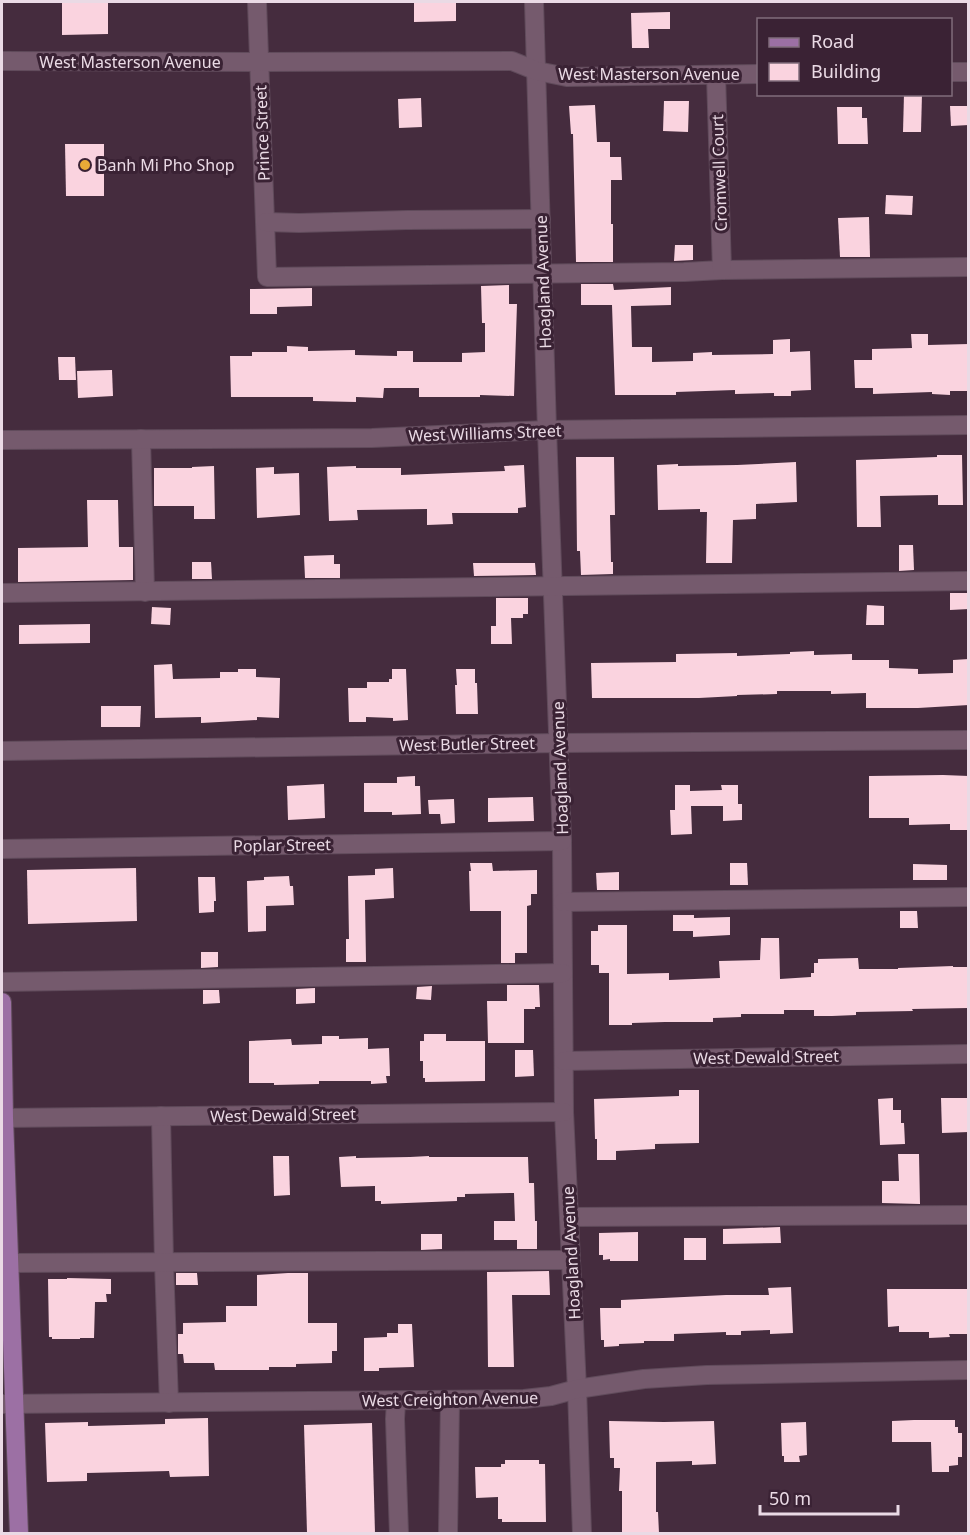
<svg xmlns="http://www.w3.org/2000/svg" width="970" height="1535" font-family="'Noto Sans',sans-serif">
	<rect width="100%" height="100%" fill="#452c3e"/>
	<!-- building -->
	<g fill="#fad3df">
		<path d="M62,2H108V34L62,35Z"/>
		<path d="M414,2H456V21L414,22Z"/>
		<path d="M670,12V29H648L649,48H632L631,13Z"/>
		<path d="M904,94H922L921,132H903Z"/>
		<path d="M421,98L422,127L399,128L398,99Z"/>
		<path d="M664,101H689L688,132L663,131Z"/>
		<path d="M595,105L597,142H610V157H621L622,180H611V224H613V262H576L573,134H571L569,106Z"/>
		<path d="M950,106H969V125L951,126Z"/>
		<path d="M837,107H862V118H867L868,144H838Z"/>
		<path d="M65,144H104V196H66Z"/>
		<path d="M886,195L913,196L912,215L885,214Z"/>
		<path d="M869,217L870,257H840L838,218Z"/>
		<path d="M675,245H693V260L674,261Z"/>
		<path d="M581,284H613L614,290L671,287V305L631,306L632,347H652V362L693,361V353L712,352V355L773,354V340L790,339V352L810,351L811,390L791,391V396H774V393L735,394V390L676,392V395H615L612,305H581Z"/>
		<path d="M509,285V304H517L514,396L480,395V397H419V388H384L383,398L356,397V402L313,401V397H231L230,356H252V352H287V346L308,347V351L355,350V355L397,356V351H413V362H462V353L485,352V323H482L481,286Z"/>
		<path d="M312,288V306L277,307V314H250V289Z"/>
		<path d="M911,334H928V345L969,344V391H950V395L932,394V392L873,394V388H855L854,360H872V349L912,348Z"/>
		<path d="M58,357H75L76,380H59Z"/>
		<path d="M112,370L113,396L78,398L77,371Z"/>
		<path d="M937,455H962L963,505H938V495L880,496L881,527H857L856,460L937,457Z"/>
		<path d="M576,457H614L615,515H610L611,562H613V574L581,575L580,551H577Z"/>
		<path d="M796,462L797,502L756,504V519L733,520L732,563H706L707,512H700V509L658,510L657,465L678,464V466L737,465Z"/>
		<path d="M524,465L526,507L518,508V513H452L453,524L427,525V509L357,510L358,520L329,521L327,467L356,466V468H401V475L505,471L504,466Z"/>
		<path d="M214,466L215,519H194V506H154V468H192V467Z"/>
		<path d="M274,467V474L299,473L300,515L257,518L256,468Z"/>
		<path d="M87,500H118L119,547H133V580L18,582V548L88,547Z"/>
		<path d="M899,545H913L914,570L899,571Z"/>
		<path d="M334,555V564H340V578H305L304,556Z"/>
		<path d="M192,562H211L212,579H192Z"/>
		<path d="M473,563H535L536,575L474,576Z"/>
		<path d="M950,593H969V609L950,610Z"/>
		<path d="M496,598H528V614H523V618H511L512,644H491V626H496Z"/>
		<path d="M867,605L884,606V625H866Z"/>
		<path d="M152,607L171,608L170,625L151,624Z"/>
		<path d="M90,624V643L19,644V625Z"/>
		<path d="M814,651V655L852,654V660H889V668L918,669V674L953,673V660L969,659V705L918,708H866V693L831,694V691H777V694L737,695V696L699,698H592L591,663L676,662V654L737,653V656L790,654V652Z"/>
		<path d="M172,664L173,679L220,678V672H238V669H256V677L280,678L279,718L257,717V720L201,723V717L155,718L154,665Z"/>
		<path d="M392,669H406L408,720L393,721V718L366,717V722H349L348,688H367V682H389V679H392Z"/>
		<path d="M456,669H475V683H477L478,714H456L455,685H457Z"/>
		<path d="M101,706H141L140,727H101Z"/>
		<path d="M943,775L969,776V830H950V824L909,825V818H869V776Z"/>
		<path d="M415,776V786H420L421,814L392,815V812H364V783H397V777Z"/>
		<path d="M324,784L325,818L288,820L287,786Z"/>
		<path d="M675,785H690V791L722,790L721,785H738V804H742V820L723,821V806H691L692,834L671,835L670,810H675Z"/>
		<path d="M533,797L534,821L488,822V798Z"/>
		<path d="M454,799L455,823L441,824L440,814H429L428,800Z"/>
		<path d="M470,863H492L493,871L537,870V894H531V905L527,906V953H515V963H501V911H470L469,871H471Z"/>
		<path d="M730,863H747L748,885H730Z"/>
		<path d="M913,864L947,865V880H913Z"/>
		<path d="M136,868L137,921L28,924L27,870Z"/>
		<path d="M393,868L394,898L365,900L366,962H346V939H349L348,876L375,875V869Z"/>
		<path d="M619,872V890H597L596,873Z"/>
		<path d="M289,876L290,886H293L294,905L266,906V931L248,932L247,881L264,880V877Z"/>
		<path d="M198,877H215L216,901H214V912L199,913Z"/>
		<path d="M900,911H917L918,928H900Z"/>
		<path d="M673,915H694V918L730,917V935L693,937V931H673Z"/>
		<path d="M598,925H627V974L669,973V980L720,978L719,961L760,960L761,938H779L780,979L811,977V973H814V963H818V959L858,958L859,969H898V968L953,966V967H968L969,1008L912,1009L913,1011L856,1012V1015L832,1016H814V1010H784V1014H741V1017L713,1018V1022H665L632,1023V1025H609V973H599V965H591V931H598Z"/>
		<path d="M201,952H218V967L201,968Z"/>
		<path d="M507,985H539L540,1007H535V1009H524V1043H488L487,1001H507Z"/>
		<path d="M432,986L431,1000L416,999L417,987Z"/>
		<path d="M315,988V1003L296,1004V989Z"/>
		<path d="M203,990H219L220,1003L203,1004Z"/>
		<path d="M424,1034H446V1041H485V1081L425,1082V1078H423V1061H420V1041H424Z"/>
		<path d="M322,1036H339V1039L368,1038V1049L389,1048L390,1076H386L387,1083L371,1084V1081H319V1084L274,1085V1083H249V1041L291,1039L292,1045L322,1044Z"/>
		<path d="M515,1050H533L534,1076L515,1077Z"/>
		<path d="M679,1090H699V1143L655,1144V1149L616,1151V1160H597V1139H595L594,1099L679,1096Z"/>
		<path d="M893,1098V1110H901V1123H904L905,1144L880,1145L878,1099Z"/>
		<path d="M941,1098H969V1132L942,1133Z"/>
		<path d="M898,1154H919L920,1204L882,1203V1181H899Z"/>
		<path d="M273,1156H289L290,1195L274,1196Z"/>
		<path d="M356,1156V1158L410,1157L429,1156V1157H528L529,1183H534L535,1221H537V1249H517V1240H494V1221H515L514,1193L465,1194V1197H457V1201L381,1204V1201H375V1186L341,1187L339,1157Z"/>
		<path d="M780,1227L781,1243L723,1244V1229Z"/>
		<path d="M638,1232V1261H610V1259L603,1260V1255H599V1233Z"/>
		<path d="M421,1234H442V1249L421,1250Z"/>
		<rect x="684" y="1238" width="22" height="22"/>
		<path d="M549,1271L550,1295H512L514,1367H488L487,1272Z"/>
		<path d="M176,1273H197L198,1285H176Z"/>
		<path d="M288,1273H308V1323H337V1351H332V1363L296,1364V1367H269V1370H215L214,1363H184L183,1354H178V1334H183V1323L226,1322V1306H257V1275Z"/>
		<path d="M67,1278L111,1279V1294H106L107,1302H95L94,1338H80V1339H52V1337H49L48,1279H67Z"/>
		<path d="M791,1287L793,1333L770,1334V1330L741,1331V1335H726V1332L674,1334V1341H644V1343L619,1344V1346L604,1347V1340H601L600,1308H621V1300L726,1295H769L768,1288Z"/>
		<path d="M887,1289H969V1334H949L950,1337L929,1338V1332H899V1326L888,1327Z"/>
		<path d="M398,1324H412L414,1367L379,1368V1371H364V1338L387,1337V1333H398Z"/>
		<path d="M208,1418L209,1476L170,1477L169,1471L87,1473V1481L47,1482L45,1423L88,1422V1426L165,1424V1419Z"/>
		<path d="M914,1420H955V1427H958V1433H962V1457H958V1465L949,1466V1472H932L931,1442H892V1421Z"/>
		<path d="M609,1421L664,1422L714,1421L716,1464L692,1465V1461L656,1462V1512H658L659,1533H622V1491H619L620,1468H614V1458H610Z"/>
		<path d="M806,1422L807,1455L799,1456L800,1462H784V1456H782L781,1423Z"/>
		<path d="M372,1423L375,1533H307L304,1425Z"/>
		<path d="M505,1460H539V1464H545L546,1522H502V1519H498V1497L476,1498L475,1467H501V1464H505Z"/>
	</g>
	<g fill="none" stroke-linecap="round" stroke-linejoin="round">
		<!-- minor casing -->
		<g stroke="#604b5b" stroke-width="20">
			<g id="minor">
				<path d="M257,2L267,277L684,272L722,270L968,267"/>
				<path d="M534,2L547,430L562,841L564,1112L577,1389L582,1534"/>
				<path d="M2,61L259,62L512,61L537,71L567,77L758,74"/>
				<path d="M950,72H968"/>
				<path d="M716,75L722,270"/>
				<path d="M266,222L299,223L407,220L541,219"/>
				<path d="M141,439L145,592"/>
				<path d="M2,440L372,438L547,430L968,425"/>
				<path d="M2,593L968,581"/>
				<path d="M2,751L559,743L968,740"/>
				<path d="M2,849L562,841"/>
				<path d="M563,902L968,897"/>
				<path d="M2,982L563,973"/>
				<path d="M564,1061L968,1054"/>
				<path d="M161,1116L164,1263L169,1403"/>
				<path d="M2,1118L564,1112"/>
				<path d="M569,1217L968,1215"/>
				<path d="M9,1263L571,1260"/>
				<path d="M396,1401L395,1419L399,1534"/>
				<path d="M2,1404L524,1399L551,1396L577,1389L644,1379L707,1375L968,1370"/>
				<path d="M448,1534L450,1401"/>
			</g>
		</g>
		<!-- major casing -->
		<g stroke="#604b5b" stroke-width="20">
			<path id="major" d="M2,1002L4,1118L19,1534"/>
		</g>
		<!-- minor -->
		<use href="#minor" stroke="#755a6d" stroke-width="18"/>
		<!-- major -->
		<use href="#major" stroke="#9c70a4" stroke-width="18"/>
	</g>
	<!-- markers -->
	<circle fill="#e8ab37" stroke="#3a2234" stroke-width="2" cx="85" cy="165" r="6"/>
	<g text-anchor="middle" stroke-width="6" stroke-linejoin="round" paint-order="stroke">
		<!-- street labels -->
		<g font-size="16" fill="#eadae5" stroke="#3a2234">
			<text x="130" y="68">West Masterson Avenue</text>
			<text x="649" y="80">West Masterson Avenue</text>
			<text transform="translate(262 133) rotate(-92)" y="6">Prince Street</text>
			<text transform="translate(719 173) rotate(-92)" y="6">Cromwell Court</text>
			<text transform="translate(543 282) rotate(-92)" y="6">Hoagland Avenue</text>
			<text transform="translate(485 433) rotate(-2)" y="6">West Williams Street</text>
			<text transform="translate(467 744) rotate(-1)" y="6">West Butler Street</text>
			<text transform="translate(560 768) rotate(-92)" y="6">Hoagland Avenue</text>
			<text transform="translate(282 845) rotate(-1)" y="6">Poplar Street</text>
			<text transform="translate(766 1057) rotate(-1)" y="6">West Dewald Street</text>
			<text transform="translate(283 1115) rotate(-1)" y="6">West Dewald Street</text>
			<text transform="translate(571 1253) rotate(-93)" y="6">Hoagland Avenue</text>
			<text transform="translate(450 1399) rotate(-1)" y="6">West Creighton Avenue</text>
		</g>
		<!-- poi labels -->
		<g font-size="16" fill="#eadae5" stroke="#3a2234" text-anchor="start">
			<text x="97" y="171">Banh Mi Pho Shop</text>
		</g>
	</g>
	<!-- border -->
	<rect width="970" height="1535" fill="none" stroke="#eadae5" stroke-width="6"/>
	<!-- legend -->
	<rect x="757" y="18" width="195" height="78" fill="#3a2234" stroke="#806c7b" stroke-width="1.5"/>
	<rect x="769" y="38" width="30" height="9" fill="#9c70a4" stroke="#806c7b" stroke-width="1.5"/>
	<text x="811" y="48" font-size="18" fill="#eadae5">Road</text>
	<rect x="769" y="63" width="30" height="18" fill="#fad3df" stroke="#806c7b" stroke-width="1.5"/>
	<text x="811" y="78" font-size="18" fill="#eadae5">Building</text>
	<!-- scale -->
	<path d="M760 1505v9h138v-9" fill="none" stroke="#eadae5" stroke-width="3"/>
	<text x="769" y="1505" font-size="18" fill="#eadae5" stroke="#3a2234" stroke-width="4.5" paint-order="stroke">50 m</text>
</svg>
